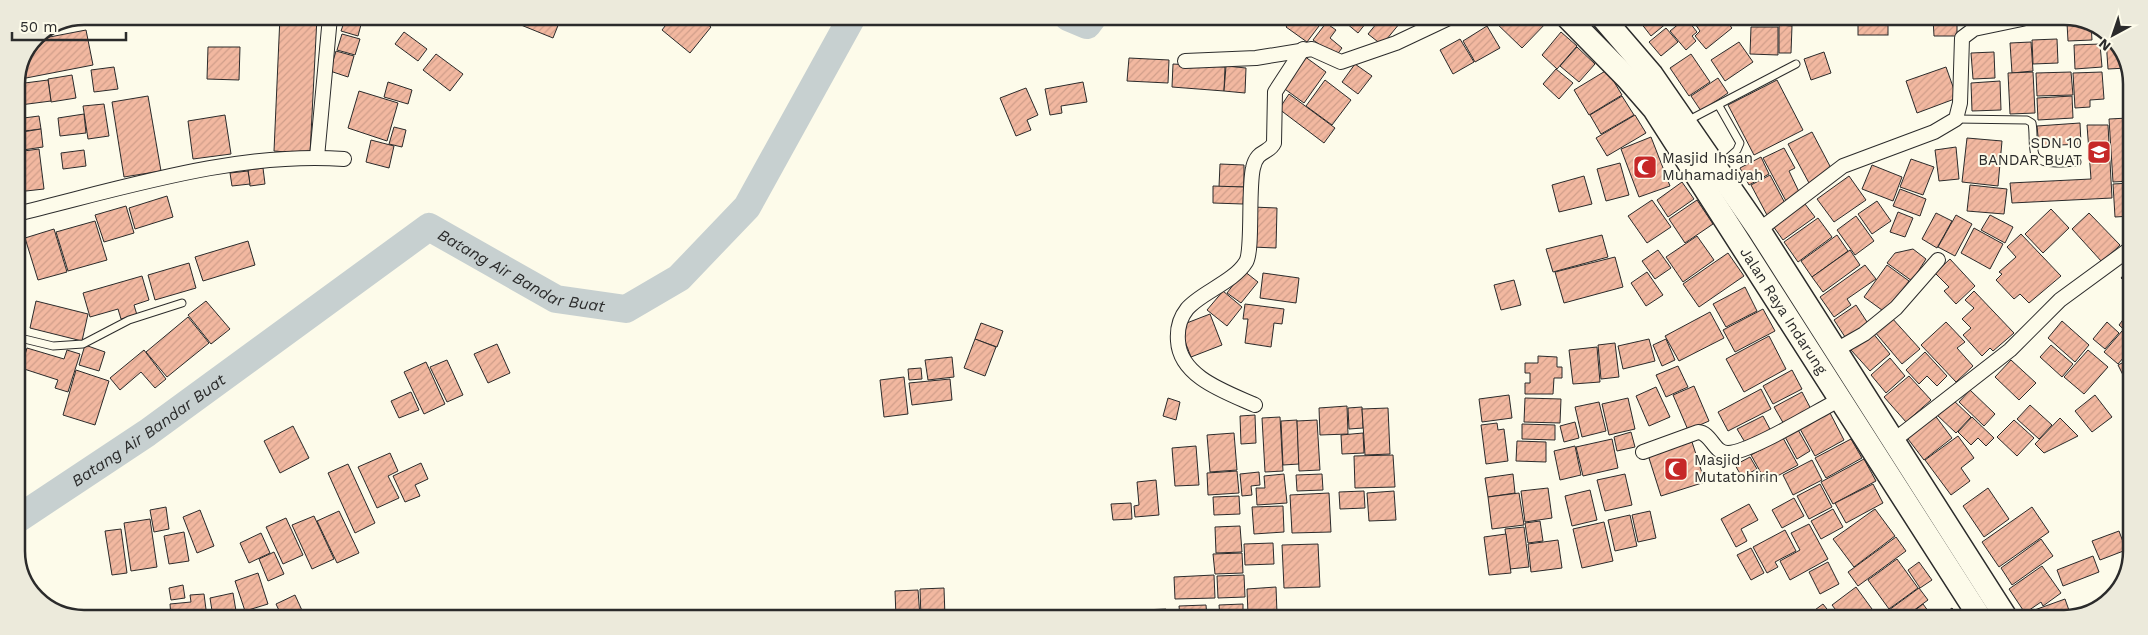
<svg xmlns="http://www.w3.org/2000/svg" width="2148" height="635" font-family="'Work Sans',sans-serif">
	<defs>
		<pattern id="building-hatch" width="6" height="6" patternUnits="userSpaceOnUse" patternTransform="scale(1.25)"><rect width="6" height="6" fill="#f2b8a0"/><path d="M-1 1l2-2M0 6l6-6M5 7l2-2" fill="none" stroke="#d09e8a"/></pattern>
	</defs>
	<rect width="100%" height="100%" fill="#fdfbea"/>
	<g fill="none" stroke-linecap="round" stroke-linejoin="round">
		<!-- river -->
		<g stroke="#c7d0d0" stroke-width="28">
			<path d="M1068,17L1087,25L1093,17"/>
			<path id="s1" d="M16,520L147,433L429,227L556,299L626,309L679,278L747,207L852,17"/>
		</g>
	</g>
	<!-- building -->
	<g fill="url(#building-hatch)" stroke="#2b2b2b">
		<path d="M233,16H249V22L233,21Z"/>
		<path d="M259,16H278L277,22L258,21Z"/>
		<path d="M280,16L317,17L310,154L274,151Z"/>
		<path d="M346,17H363L358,36L341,31Z"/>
		<path d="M524,17H560L561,18L553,38L521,25Z"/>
		<path d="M672,17H698L711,27L690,53L662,30Z"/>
		<path d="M1293,18H1325L1307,42L1286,27Z"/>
		<path d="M1340,18H1370L1358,33Z"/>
		<path d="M1381,18H1404L1382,45L1368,34Z"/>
		<path d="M1495,18H1547L1549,20L1522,48L1493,20Z"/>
		<path d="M1637,18H1673L1651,36Z"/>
		<path d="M1686,18L1697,32L1692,36L1696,41L1686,50L1670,31Z"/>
		<path d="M1697,18H1724L1732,28L1706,49L1695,36L1700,31L1693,21Z"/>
		<rect x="1858" y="18" width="30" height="17"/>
		<path d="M1933,18H1957V36H1934Z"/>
		<path d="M2088,22L2091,24L2092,40L2068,41L2067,23Z"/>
		<path d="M1326,23L1336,30L1330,38L1342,48L1336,56L1313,40Z"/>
		<path d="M1779,25L1792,26L1791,53H1779Z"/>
		<path d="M1487,26L1500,48L1475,62L1463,41Z"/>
		<path d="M1751,27H1778V55L1750,54Z"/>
		<path d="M1666,28L1678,42L1661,56L1649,42Z"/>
		<path d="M86,30L93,65L21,79L20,74L34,40Z"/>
		<path d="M404,32L427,49L418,61L395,44Z"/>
		<path d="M1561,32L1577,46L1557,69L1542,55Z"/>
		<path d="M342,34L360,39L355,55L337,50Z"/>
		<path d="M1460,39L1474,62L1453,74L1440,50Z"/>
		<path d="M2057,39L2058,63L2033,64L2032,40Z"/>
		<path d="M2106,40H2115L2127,68L2108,69Z"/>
		<path d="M1739,42L1753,62L1725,81L1711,60Z"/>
		<path d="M2031,42L2033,71L2012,73L2010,43Z"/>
		<path d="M2100,44L2102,67L2075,69L2074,45Z"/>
		<path d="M208,47H240L239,80L207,79Z"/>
		<path d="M1577,47L1595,64L1579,82L1560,66Z"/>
		<path d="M336,51L354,56L348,77L330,71Z"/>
		<path d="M1824,52L1831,73L1811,80L1804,59Z"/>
		<path d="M1994,52L1995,78L1973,79L1971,53Z"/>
		<path d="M436,54L463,74L450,91L423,70Z"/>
		<path d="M1691,54L1710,82L1689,96L1670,68Z"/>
		<path d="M1304,56L1326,72L1304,103L1282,87Z"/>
		<path d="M1129,58L1169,60L1168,83L1127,81Z"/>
		<path d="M1173,64L1225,67L1224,91L1172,87Z"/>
		<path d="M1355,64L1372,76L1358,94L1342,82Z"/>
		<path d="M1226,66L1246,68L1245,93L1224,91Z"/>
		<path d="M114,67L118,89L94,92L91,70Z"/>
		<path d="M1946,67L1957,98L1917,113L1906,81Z"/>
		<path d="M1556,69L1573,83L1559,99L1543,84Z"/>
		<path d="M1607,70L1622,95L1589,115L1574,90Z"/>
		<path d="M2033,72L2035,113L2010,114L2008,73Z"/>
		<path d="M2071,72L2073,95L2037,96L2036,73Z"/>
		<path d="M2102,72L2104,99L2090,100V107L2075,108L2073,73Z"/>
		<path d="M72,75L76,98L51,102L48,79Z"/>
		<path d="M1718,78L1728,93L1701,111L1691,96Z"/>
		<path d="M48,80L51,101L20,105L17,84Z"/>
		<path d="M1325,80L1351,100L1332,125L1306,106Z"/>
		<path d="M1777,80L1803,130L1754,155L1728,105Z"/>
		<path d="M2000,81L2001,110L1972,111L1971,83Z"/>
		<path d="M388,82L412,90L408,104L384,97Z"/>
		<path d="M1083,82L1087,102L1061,106L1062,113L1050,115L1045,89Z"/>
		<path d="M1026,88L1038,115L1027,120L1031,130L1016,136L1000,98Z"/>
		<path d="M359,91L398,103L387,141L348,128Z"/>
		<path d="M1289,94L1335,128L1324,143L1279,109Z"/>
		<path d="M148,96L161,171L124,177L112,102Z"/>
		<path d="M1622,96L1634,115L1601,134L1590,115Z"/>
		<path d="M2072,96L2073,118L2038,120L2037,98Z"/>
		<path d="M104,104L109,136L88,139L83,106Z"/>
		<path d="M84,114L86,133L60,136L58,118Z"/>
		<path d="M225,115L231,154L193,159L188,121Z"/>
		<path d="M1635,115L1646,133L1607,156L1596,138Z"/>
		<path d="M39,116L41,129L16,132V119Z"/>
		<path d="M2128,118L2131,181L2113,182L2109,119Z"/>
		<path d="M2080,123L2081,144L2039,146L2037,126Z"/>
		<path d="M2087,125H2108L2112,198L2012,203L2010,183L2091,179Z"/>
		<path d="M394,127L406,130L402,147L389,144Z"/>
		<path d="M41,129L43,147L16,151V133Z"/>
		<path d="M1812,132L1832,170L1809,183L1788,144Z"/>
		<path d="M1651,137L1670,186L1639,197L1621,149Z"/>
		<path d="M1967,138L2002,141L1998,186L1962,182Z"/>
		<path d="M371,140L394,146L389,168L366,162Z"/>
		<path d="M1956,147L1959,179L1939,181L1935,150Z"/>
		<path d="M1784,148L1795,168L1789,171L1800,194L1786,201L1763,158Z"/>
		<path d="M39,149L44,189L17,192L16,152Z"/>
		<path d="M84,150L86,166L63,169L61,153Z"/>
		<path d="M1761,157L1769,174L1749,185L1740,168Z"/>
		<path d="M1911,159L1934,167L1923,195L1900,187Z"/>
		<path d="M1620,163L1629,195L1606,201L1597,169Z"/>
		<path d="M1220,164L1244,165V187H1219Z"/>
		<path d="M1872,165L1902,177L1893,201L1862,189Z"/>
		<path d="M263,168L265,184L250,186L248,170Z"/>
		<path d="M248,171L250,184L232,186L230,173Z"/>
		<path d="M1770,175L1787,207L1768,217L1751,185Z"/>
		<path d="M1584,176L1592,204L1559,212L1552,185Z"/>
		<path d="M1849,176L1866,200L1834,222L1817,199Z"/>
		<path d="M1682,182L1694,199L1668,217L1657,200Z"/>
		<path d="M2131,183V216L2115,217L2113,184Z"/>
		<path d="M1970,185L2007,189L2004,214L1967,211Z"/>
		<path d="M1213,186L1244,187L1243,204L1213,203Z"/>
		<path d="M1900,189L1926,199L1920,216L1893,206Z"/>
		<path d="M167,196L173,217L135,229L129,208Z"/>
		<path d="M1652,200L1671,227L1647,243L1628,216Z"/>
		<path d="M1697,200L1713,224L1685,243L1669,219Z"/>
		<path d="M1877,201L1891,221L1872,234L1858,214Z"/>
		<path d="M1805,204L1815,217L1783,240L1773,226Z"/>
		<path d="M126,206L134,233L104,242L95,215Z"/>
		<path d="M1252,207L1277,208L1276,248L1252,247Z"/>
		<path d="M2051,209L2069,228L2043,253L2025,234Z"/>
		<path d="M1898,212L1913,218L1905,237L1890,232Z"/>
		<path d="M1936,213L1952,221L1937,248L1922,239Z"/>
		<path d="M2089,213L2120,245L2102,262L2072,229Z"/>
		<path d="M1956,215L1972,224L1955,256L1938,247Z"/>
		<path d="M1990,215L2013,227L2005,243L1981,230Z"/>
		<path d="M1856,216L1874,241L1855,255L1837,230Z"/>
		<path d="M1818,218L1832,237L1798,262L1784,242Z"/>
		<path d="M95,221L107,260L68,271L56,232Z"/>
		<path d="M1974,228L2003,244L1990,269L1961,253Z"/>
		<path d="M54,229L67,272L38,280L25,238Z"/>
		<path d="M2021,234L2061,276L2029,303L2020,294L2014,299L1996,280L2002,274L1999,272L2016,257L2007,247Z"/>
		<path d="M1602,235L1608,257L1553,272L1546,249Z"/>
		<path d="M1837,235L1848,251L1812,277L1801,261Z"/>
		<path d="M1697,236L1714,260L1683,282L1666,257Z"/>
		<path d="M248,241L255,265L203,281L195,257Z"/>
		<path d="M1913,249L1926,259L1912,281L1887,263L1895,253Z"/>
		<path d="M1658,250L1671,268L1655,279L1642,261Z"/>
		<path d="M1850,250L1860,265L1823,292L1812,277Z"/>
		<path d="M1728,253L1744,276L1699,307L1683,284Z"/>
		<path d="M1615,257L1623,287L1564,303L1555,272Z"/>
		<path d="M1950,259L1975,286L1956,304L1944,291L1949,287L1935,273Z"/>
		<path d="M189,263L196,288L155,300L148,275Z"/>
		<path d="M1865,265L1876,279L1847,299L1851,305L1834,317L1820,297Z"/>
		<path d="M1887,265L1909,281L1886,313L1864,297Z"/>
		<path d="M2131,266V286L2121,278Z"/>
		<path d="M1244,271L1258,282L1241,303L1227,293Z"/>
		<path d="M1647,272L1663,295L1646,306L1631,283Z"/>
		<path d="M1263,273L1299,278L1296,303L1260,298Z"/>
		<path d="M142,276L149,300L134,305L137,315L121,319L118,309L90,317L83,293Z"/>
		<path d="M1514,280L1521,305L1501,310L1494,285Z"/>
		<path d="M1745,287L1757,311L1726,327L1713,304Z"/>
		<path d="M1223,291L1242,307L1227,326L1207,310Z"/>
		<path d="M1974,291L2014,333L1993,351L1990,348L1982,356L1963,335L1971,328L1962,319L1974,308L1965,300Z"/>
		<path d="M36,301L88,314L82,341L30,328Z"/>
		<path d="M206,301L230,329L211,344L188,315Z"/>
		<path d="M1245,304L1284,309L1282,324L1274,323L1271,347L1245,343L1248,319H1243Z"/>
		<path d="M1856,305L1869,325L1847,340L1834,320Z"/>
		<path d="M1763,309L1775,331L1735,352L1723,330Z"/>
		<path d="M1710,312L1724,338L1679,361L1665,336Z"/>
		<path d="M1210,314L1222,345L1191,357L1179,326Z"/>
		<path d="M188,317L209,343L167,377L146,352Z"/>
		<path d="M1891,317L1920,349L1902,364L1874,331Z"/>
		<path d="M2125,317L2130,320V335L2119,325Z"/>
		<path d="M2062,321L2089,345L2075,362L2048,338Z"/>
		<path d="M1946,322L1965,342L1957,348L1973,366L1956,382L1921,345Z"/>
		<path d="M2107,322L2119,333L2105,349L2093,339Z"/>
		<path d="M981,323L1003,331L997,347L975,339Z"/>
		<path d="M2122,331L2130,338V350L2118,364L2104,352Z"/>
		<path d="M1872,332L1890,354L1870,371L1851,350Z"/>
		<path d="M1769,336L1786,369L1744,392L1726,359Z"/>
		<path d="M975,339L996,347L985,376L964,368Z"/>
		<path d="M1649,339L1655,361L1623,369L1618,346Z"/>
		<path d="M1666,339L1675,360L1662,366L1653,345Z"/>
		<path d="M1615,343L1619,377L1601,379L1598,345Z"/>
		<path d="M497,344L510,373L488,383L474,354Z"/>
		<path d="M85,345L105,352L99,371L79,365Z"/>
		<path d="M2051,345L2073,364L2062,377L2040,357Z"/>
		<path d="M1597,347L1600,382L1573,384L1569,350Z"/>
		<path d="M27,348L64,359L67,350L80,354L68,392L55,388L58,380L21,368Z"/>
		<path d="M144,350L166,379L155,388L141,372L120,390L110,378Z"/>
		<path d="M2088,350L2108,367L2084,394L2064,377Z"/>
		<path d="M1925,352L1947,376L1937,386L1927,376L1919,384L1906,370Z"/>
		<path d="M1538,356L1557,357V367H1562V378H1554L1553,394H1525V383H1530V373H1525V363H1538Z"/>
		<path d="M952,357L954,377L928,380L925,360Z"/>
		<path d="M1890,358L1905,376L1886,393L1871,375Z"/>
		<path d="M2130,359V379L2126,381L2118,365Z"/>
		<path d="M447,360L463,395L447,402L430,367Z"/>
		<path d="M2011,360L2036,383L2019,400L1995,377Z"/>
		<path d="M426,362L445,404L424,414L404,372Z"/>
		<path d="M1678,366L1688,387L1666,397L1656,375Z"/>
		<path d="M921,368L922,379L909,380L908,369Z"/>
		<path d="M76,370L109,381L95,425L63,415Z"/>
		<path d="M1792,370L1802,389L1773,404L1763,386Z"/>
		<path d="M1909,376L1931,400L1906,422L1884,397Z"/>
		<path d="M904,377L908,414L884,417L880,380Z"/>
		<path d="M950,379L952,400L912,405L909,383Z"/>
		<path d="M1694,386L1709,421L1688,430L1673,395Z"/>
		<path d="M1656,387L1670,417L1649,426L1636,396Z"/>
		<path d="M1761,389L1771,409L1728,431L1718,412Z"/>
		<path d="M1970,390L1995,414L1984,426L1959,402Z"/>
		<path d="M411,392L419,410L399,418L391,401Z"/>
		<path d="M1802,392L1812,411L1785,426L1774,407Z"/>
		<path d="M1509,395L1512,418L1482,422L1479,399Z"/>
		<path d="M2095,395L2112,417L2092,432L2075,411Z"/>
		<path d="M1168,398L1180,402L1176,420L1163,416Z"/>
		<path d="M1525,398L1561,399L1560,423L1524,422Z"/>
		<path d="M1628,398L1635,429L1609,435L1602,404Z"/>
		<path d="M1952,399L1971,417L1956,433L1937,415Z"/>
		<path d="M1599,402L1606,431L1582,437L1575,407Z"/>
		<path d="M2030,405L2052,425L2039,439L2017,419Z"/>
		<path d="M1347,406L1348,434L1320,435L1319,408Z"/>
		<path d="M1362,407L1363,428L1349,429L1348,408Z"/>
		<path d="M1388,408L1390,454L1365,455L1362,409Z"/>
		<path d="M1829,411L1844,440L1815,456L1799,427Z"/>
		<path d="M1934,414L1952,438L1924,460L1905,435Z"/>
		<path d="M1255,415L1256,443L1241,444L1240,416Z"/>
		<path d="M1763,416L1771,431L1746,444L1737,429Z"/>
		<path d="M1280,417L1283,471L1265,472L1262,418Z"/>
		<path d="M1972,417L1994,438L1986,446L1978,438L1971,445L1958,432Z"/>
		<path d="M2060,418L2078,436L2044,453L2035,444Z"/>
		<path d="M1297,420L1299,464L1283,465L1281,421Z"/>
		<path d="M1317,420L1320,470L1299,471L1297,421Z"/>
		<path d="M2014,420L2034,438L2017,456L1997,437Z"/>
		<path d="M1575,422L1579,438L1564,442L1560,426Z"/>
		<path d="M1497,423L1498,430L1504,429L1508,461L1486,464L1481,425Z"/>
		<path d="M1522,424L1555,425V440L1522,439Z"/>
		<path d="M293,426L309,458L280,473L264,441Z"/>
		<path d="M1797,428L1810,451L1797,459L1784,435Z"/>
		<path d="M1631,432L1635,447L1617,451L1614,437Z"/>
		<path d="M1234,433L1237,470L1210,472L1207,435Z"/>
		<path d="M1363,433L1364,453L1342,454L1341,435Z"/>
		<path d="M1958,436L1974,458L1961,468L1970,481L1951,495L1925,460Z"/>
		<path d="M1783,438L1798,465L1766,482L1751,455Z"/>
		<path d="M1612,439L1618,468L1583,476L1576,447Z"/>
		<path d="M1851,439L1862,458L1826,478L1815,458Z"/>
		<path d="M1517,441L1546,442V462L1516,461Z"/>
		<path d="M1692,442L1705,482L1661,496L1648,455Z"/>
		<path d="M1196,446L1199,485L1175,486L1172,448Z"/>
		<path d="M1575,446L1581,475L1560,480L1554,451Z"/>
		<path d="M390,453L398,471L388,476L399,498L377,508L358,467Z"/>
		<path d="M1393,455L1395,487L1355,488L1354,456Z"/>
		<path d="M1750,457L1757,469L1742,477L1735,465Z"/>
		<path d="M1864,459L1876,481L1833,504L1821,482Z"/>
		<path d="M1812,460L1822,480L1793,495L1783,475Z"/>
		<path d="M421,463L428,479L415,485L420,496L405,502L393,476Z"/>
		<path d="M348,464L375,523L355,533L328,473Z"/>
		<path d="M1237,471L1239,493L1208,495L1207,473Z"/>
		<path d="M1259,472L1260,485L1251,486L1252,495L1242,496L1240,474Z"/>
		<path d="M1284,474L1287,503L1257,505L1256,488H1265L1264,476Z"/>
		<path d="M1322,474L1323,490L1297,491L1296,475Z"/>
		<path d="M1513,474L1515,493L1488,497L1485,478Z"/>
		<path d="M1625,474L1632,505L1605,511L1597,480Z"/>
		<path d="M1156,480L1159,515L1135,517L1134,506L1139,505L1137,482Z"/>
		<path d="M1820,484L1832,507L1809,519L1797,496Z"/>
		<path d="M1873,484L1883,503L1846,523L1835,503Z"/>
		<path d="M1548,488L1552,518L1525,522L1521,491Z"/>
		<path d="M1988,488L2009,519L1984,537L1963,506Z"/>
		<path d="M1590,490L1597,520L1572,526L1565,496Z"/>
		<path d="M1364,491L1365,508L1340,509L1339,492Z"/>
		<path d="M1394,491L1396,520L1369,521L1367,493Z"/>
		<path d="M1329,493L1331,532L1292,533L1290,495Z"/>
		<path d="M1519,493L1524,525L1492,529L1488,497Z"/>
		<path d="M1239,496L1240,514L1214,515L1213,497Z"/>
		<path d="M1794,498L1804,516L1782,528L1772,510Z"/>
		<path d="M1131,503L1132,519L1113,520L1111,504Z"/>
		<path d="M1749,504L1758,520L1741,529L1747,541L1736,547L1721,519Z"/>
		<path d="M1283,506L1284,532L1254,534L1252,507Z"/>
		<path d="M166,507L169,529L154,532L150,510Z"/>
		<path d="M2032,507L2049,532L1999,567L1982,542Z"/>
		<path d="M1833,509L1843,527L1821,539L1811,521Z"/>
		<path d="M1875,509L1895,536L1854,567L1833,539Z"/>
		<path d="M200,510L214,546L197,553L183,517Z"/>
		<path d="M339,511L359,553L337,563L317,521Z"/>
		<path d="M1650,511L1656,538L1638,542L1632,515Z"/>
		<path d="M1630,515L1637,546L1615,551L1608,520Z"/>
		<path d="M314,516L334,559L312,569L292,525Z"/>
		<path d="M286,518L303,555L283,564L266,527Z"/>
		<path d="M150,519L157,567L131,571L124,523Z"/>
		<path d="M1540,521L1543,541L1528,543L1525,523Z"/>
		<path d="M1604,522L1613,561L1582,568L1573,529Z"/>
		<path d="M1809,524L1828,559L1790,580L1780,561L1800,550L1791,533Z"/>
		<path d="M1240,526L1242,552L1216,553L1215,527Z"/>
		<path d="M1524,527L1529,567L1510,569L1505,529Z"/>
		<path d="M121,529L127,573L112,575L105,531Z"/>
		<path d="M1785,530L1796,551L1775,562L1778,567L1767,573L1753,547Z"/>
		<path d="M2119,531L2126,550L2100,560L2092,541Z"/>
		<path d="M184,532L189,561L169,564L164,536Z"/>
		<path d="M261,533L270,553L249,563L240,543Z"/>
		<path d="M1506,534L1511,573L1489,575L1484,537Z"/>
		<path d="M1896,537L1906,551L1858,586L1848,572Z"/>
		<path d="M2041,539L2053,556L2012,585L2001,568Z"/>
		<path d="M1558,540L1562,568L1531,572L1528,544Z"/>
		<path d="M1273,543L1274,564L1245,565L1244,544Z"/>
		<path d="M1318,544L1320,587L1284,588L1282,545Z"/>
		<path d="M1751,548L1764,573L1751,580L1737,555Z"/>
		<path d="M274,552L284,574L268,581L259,559Z"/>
		<path d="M1242,553L1243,573L1215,574L1213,554Z"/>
		<path d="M2093,556L2099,572L2063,586L2057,570Z"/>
		<path d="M1897,559L1918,588L1889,609L1868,580Z"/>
		<path d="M1828,562L1839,584L1820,594L1809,572Z"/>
		<path d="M1919,562L1932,580L1920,588L1908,570Z"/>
		<path d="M2042,566L2061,593L2043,606L2041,602L2025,613L2009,589Z"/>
		<path d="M258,573L268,604L245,611L235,581Z"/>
		<path d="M1214,575L1215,598L1175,599L1174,577Z"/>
		<path d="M1244,575L1245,597L1218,598L1217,576Z"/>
		<path d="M183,585L185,598L171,600L169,588Z"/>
		<path d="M1276,587L1277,613L1248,614L1247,589Z"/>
		<path d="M1856,587L1872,609L1859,619L1842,618L1832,605Z"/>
		<path d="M944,588L945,617H921L920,589Z"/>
		<path d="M1919,588L1928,600L1902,619H1895L1889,610Z"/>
		<path d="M918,590L920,617H896L895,591Z"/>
		<path d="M233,593L237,617H213L210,598Z"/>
		<path d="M204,594L207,617H171L170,604L191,602L190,595Z"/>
		<path d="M295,595L305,617H282L276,604Z"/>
		<path d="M2065,599L2071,616L2062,619H2031L2029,612Z"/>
		<path d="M1243,604V618H1220L1219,605Z"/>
		<path d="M1823,604L1834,618H1804Z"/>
		<path d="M1923,604L1934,619H1904Z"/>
		<path d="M1206,605L1207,618H1180L1179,606Z"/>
		<path d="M1952,608L1960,619H1937Z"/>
		<path d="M1166,609L1167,618H1142V610Z"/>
		<path d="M168,610L169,617L147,616L146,613Z"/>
		<path d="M1139,611V618H1113V612Z"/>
	</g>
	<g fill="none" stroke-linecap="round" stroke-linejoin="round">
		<!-- service casing -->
		<g stroke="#2b2b2b" stroke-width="9">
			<g id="service">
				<path d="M1719,106L1740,143L1737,150L1719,166"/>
				<path d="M1956,119L2027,120L2032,123C2034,133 2032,146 2035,155C2041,167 2066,162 2077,162"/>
				<path d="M1687,121L1796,64"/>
				<path d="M16,337L53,346L83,344L129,320L182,303"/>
			</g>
		</g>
		<!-- minor casing -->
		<g stroke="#2b2b2b" stroke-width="16">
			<g id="minor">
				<path d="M1185,61L1256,58L1312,49L1341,62L1396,43L1449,18"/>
				<path d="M317,157L330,17"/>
				<path d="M16,214C120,189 237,151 344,159"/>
				<path d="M1759,230L1843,166L1934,132L1956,119L1960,103L1962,38L1974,29L2022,19"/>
				<path d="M1836,350L1864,334L1896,308L1938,260"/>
				<path d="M1255,405C1226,392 1180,377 1178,341C1177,329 1179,319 1187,309C1200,293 1234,282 1246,262C1253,251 1248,189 1253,168C1257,149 1269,154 1274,143L1275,92L1303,49"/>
				<path d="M1893,441L2010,350L2060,300L2131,248"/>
				<path d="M1643,452L1698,432C1712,433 1713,453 1728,453C1749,453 1817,411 1839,400"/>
			</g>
		</g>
		<!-- trunk casing -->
		<g stroke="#2b2b2b" stroke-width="25">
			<g id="trunk">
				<path id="s2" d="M1568,18L1627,78L1654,109L1981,619"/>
				<path d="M1603,18L1652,75L1759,230L2007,619"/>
			</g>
		</g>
		<!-- service -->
		<use href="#service" stroke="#fdfbea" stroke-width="7"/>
		<!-- minor -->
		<use href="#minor" stroke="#fdfbea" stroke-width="14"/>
		<!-- trunk -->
		<use href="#trunk" stroke="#fdfbea" stroke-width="22"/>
	</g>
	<!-- icons -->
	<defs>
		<g id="school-square" transform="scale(1.25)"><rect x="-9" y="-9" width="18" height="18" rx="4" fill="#c62828" stroke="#fdfbea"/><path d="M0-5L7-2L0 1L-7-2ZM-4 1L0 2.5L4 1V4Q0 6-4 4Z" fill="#fff"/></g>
		<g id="mosque-square" transform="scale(1.25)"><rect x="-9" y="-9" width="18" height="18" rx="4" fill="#c62828" stroke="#fdfbea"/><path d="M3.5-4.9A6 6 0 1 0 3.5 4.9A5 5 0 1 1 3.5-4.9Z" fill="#fff"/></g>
	</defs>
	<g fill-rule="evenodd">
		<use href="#school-square" x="2099" y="152"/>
		<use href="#mosque-square" x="1645" y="167"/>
		<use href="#mosque-square" x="1676" y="469"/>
	</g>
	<g text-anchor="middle" stroke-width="4" stroke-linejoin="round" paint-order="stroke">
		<!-- poi labels -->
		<g font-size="15" fill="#2b2b2b" stroke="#fdfbea" text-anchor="start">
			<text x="2082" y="148" text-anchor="end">SDN 10<tspan x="2082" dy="17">BANDAR BUAT</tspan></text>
			<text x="1662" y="163">Masjid Ihsan<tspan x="1662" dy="17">Muhamadiyah</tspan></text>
			<text x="1694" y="465">Masjid<tspan x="1694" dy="17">Mutatohirin</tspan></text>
		</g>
		<!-- street labels -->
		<g font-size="15" fill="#2b2b2b" stroke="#fdfbea">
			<text dy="5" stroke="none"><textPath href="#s2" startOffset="365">Jalan Raya Indarung</textPath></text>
		</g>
		<!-- water labels -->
		<g font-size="16" font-style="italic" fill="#2b2b2b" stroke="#fdfbea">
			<text dy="6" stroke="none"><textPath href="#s1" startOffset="610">Batang Air Bandar Buat</textPath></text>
			<text dy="6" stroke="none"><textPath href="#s1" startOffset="160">Batang Air Bandar Buat</textPath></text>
		</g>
	</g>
	<!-- crop -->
	<path d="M0 0H2148V635H0ZM84 25H2064A59 59 0 0 1 2123 84V551A59 59 0 0 1 2064 610H84A59 59 0 0 1 25 551V84A59 59 0 0 1 84 25Z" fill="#eceadb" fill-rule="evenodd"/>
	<path fill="none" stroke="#2b2b2b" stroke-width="2.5" d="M84 25H2064A59 59 0 0 1 2123 84V551A59 59 0 0 1 2064 610H84A59 59 0 0 1 25 551V84A59 59 0 0 1 84 25Z"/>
	<!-- north arrow -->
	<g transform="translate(2113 35) rotate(220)" stroke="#fdfbea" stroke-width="4" paint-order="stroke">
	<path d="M0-4L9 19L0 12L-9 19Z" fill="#2b2b2b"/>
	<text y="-8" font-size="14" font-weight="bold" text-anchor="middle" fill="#2b2b2b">N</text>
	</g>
	<!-- scale -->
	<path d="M12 32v8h114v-8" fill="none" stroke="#2b2b2b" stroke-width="2.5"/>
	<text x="20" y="32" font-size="15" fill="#2b2b2b" stroke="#fdfbea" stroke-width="4" paint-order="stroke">50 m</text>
</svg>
